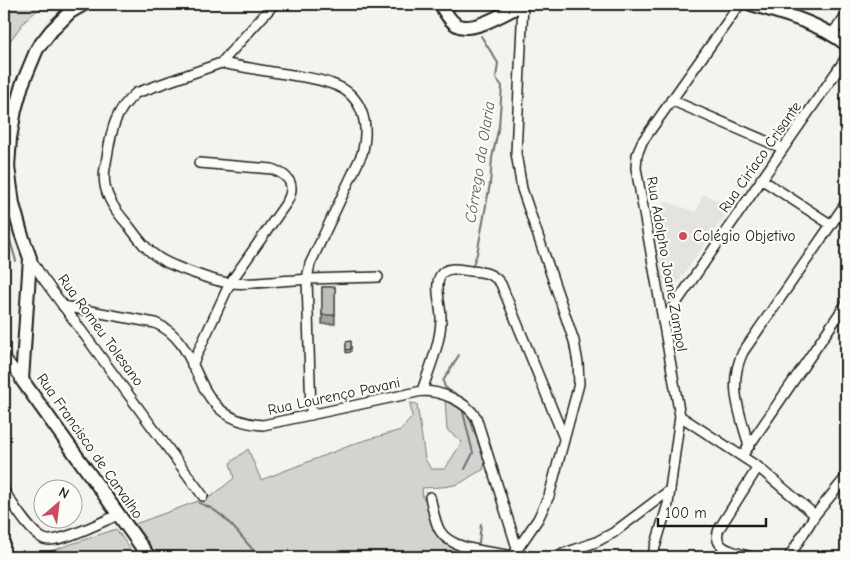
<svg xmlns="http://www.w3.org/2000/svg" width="850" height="561" font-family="'Comic Neue',sans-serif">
	<rect width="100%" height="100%" fill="#f4f3ee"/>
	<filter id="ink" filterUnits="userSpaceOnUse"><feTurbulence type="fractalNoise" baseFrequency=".02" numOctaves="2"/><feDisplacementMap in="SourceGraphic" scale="10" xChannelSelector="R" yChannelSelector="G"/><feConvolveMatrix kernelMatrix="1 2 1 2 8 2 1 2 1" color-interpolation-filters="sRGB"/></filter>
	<g filter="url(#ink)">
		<!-- built -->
		<path fill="#e4e3de" d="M703,194L732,206L670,294L665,293L653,225L658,226L665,201L696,212Z"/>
		<!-- green -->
		<g fill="#d4d3cf" stroke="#787876">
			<path d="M4,4H44L24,22L4,49Z"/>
			<path d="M445,400L466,410L485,462L483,470C473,474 471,477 462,482C451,488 435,487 422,488L423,498L429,502L438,535L486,553L476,557H158L135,524L212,496L234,478L230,463L248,449L261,480L359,442L401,430L412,417L410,403L417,404L425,459L431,469H445L462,442L447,430Z"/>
			<path d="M116,529L136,557H33Z"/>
		</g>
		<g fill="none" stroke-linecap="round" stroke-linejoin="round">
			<!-- stream -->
			<g stroke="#72716f" stroke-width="2">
				<path d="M4,220L16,261"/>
				<path d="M472,267L477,254L490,184L492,158L499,126L502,86L496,78L498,63L481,36"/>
				<path d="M455,395L445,387L443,381L459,355"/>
				<path d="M462,408L473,453L465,469"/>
				<path d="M199,503C226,511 240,538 260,557"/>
				<path d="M479,543L481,524"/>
			</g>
			<!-- street casing -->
			<g stroke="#1c1c1c" stroke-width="12">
				<g id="street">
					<path d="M274,4L221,63L136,93C111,114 111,137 105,168C101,191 113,208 128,225C137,237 146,250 159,258C171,266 216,282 230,283C251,285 274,281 295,280C323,278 350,278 378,277"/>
					<path d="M832,33L846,17"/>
					<path d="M221,63C243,67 265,71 286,74C301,77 317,78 332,84C363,94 370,125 362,154L310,264L307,279L311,415"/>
					<path d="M671,100L782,148"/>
					<path d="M761,179L830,224"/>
					<path d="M30,258L42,277L203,496"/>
					<path d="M63,306L155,323C209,346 186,420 263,425L422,391C441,391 465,401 476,417L517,548"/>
					<path d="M663,322L846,58"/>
					<path d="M4,356L22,380"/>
					<path d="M192,365L230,283L287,202C296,185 290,176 272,169L199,163"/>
					<path d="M422,391C429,369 440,345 441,321C442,309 434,287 440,276C446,265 461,270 471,271C484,272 493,273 501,284L564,438"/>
					<path d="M680,416L758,467L815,515"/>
					<path d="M749,446C740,413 727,385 743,352L846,203"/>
					<path d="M742,456L846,304"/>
					<path d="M4,491C13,504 30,533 44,539C58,545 103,521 118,515"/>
					<path d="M430,497C433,508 434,521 440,531C452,551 492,551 513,556"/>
					<path d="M512,557L538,519L549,496L579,384L578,363L574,341L522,189L516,153L523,4"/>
					<path d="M554,557L596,542L613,533L670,490"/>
					<path d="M652,557L668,504L680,416L636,168L637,155L642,142L740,4"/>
					<path d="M751,557C736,552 711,550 719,529L758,467"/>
					<path d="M789,557L815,515L846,477"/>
				</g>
			</g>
			<!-- secondary casing -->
			<g stroke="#1c1c1c" stroke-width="16">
				<g id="secondary">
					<path d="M84,4L70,12L51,31L37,49L22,85L15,110L10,138L8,167L13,204L21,233L30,258L22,380L149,557"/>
					<path d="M440,4C445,11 449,21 457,25C473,34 508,11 523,4"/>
					<path d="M751,4C784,14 819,23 846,44"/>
				</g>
			</g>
			<!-- street -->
			<use href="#street" stroke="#fdfcf7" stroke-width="9"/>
			<!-- secondary -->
			<use href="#secondary" stroke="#fdfcf7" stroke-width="12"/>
		</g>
		<!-- wall -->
		<g fill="#a3a3a0" stroke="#1c1c1c">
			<rect x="322" y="287" width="13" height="37"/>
			<path d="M351,341V352L346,353V342Z"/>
		</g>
		<!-- building -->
		<g fill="#bebdba" stroke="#1c1c1c">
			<rect x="322" y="287" width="13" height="28"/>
			<path d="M351,341V349L346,350V342Z"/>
		</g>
	</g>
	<!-- markers -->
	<circle fill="#d1495b" stroke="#fdfcf7" stroke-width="2" cx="683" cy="236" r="5"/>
	<g text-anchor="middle" stroke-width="4.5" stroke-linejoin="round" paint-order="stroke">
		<!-- street labels -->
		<g font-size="15" fill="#1c1c1c" stroke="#fdfcf7">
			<text transform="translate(760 157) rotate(-55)" y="5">Rua Ciríaco Crisante</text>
			<text transform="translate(667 264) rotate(80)" y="5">Rua Adolpho Joane Zampol</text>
			<text transform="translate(101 330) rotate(54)" y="5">Rua Romeu Tolesano</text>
			<text transform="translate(334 396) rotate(-12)" y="5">Rua Lourenço Pavani</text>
			<text transform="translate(90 446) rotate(55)" y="5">Rua Francisco de Carvalho</text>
		</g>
		<!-- poi labels -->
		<g font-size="15" fill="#1c1c1c" stroke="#fdfcf7" text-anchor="start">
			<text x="693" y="241">Colégio Objetivo</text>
		</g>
		<!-- water labels -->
		<g font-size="16" font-style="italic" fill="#5c5c5a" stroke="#fdfcf7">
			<text transform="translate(479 162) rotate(-81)" y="6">Córrego da Olaria</text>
		</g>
	</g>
	<!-- margin -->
	<rect width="850" height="561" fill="none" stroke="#fdfcf7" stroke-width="20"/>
	<rect x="10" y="10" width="830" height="541" fill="none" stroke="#1c1c1c" stroke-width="2" filter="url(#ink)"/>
	<!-- north arrow -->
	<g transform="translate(58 504) rotate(28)"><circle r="24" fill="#fdfcf7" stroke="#a3a29f"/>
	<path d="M0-4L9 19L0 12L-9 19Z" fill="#d1495b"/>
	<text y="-8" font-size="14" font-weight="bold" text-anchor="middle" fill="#1c1c1c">N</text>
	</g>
	<!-- scale -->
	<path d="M658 518v8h108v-8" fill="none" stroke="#1c1c1c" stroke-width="2.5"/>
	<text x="665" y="518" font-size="15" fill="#1c1c1c" stroke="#fdfcf7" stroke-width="4" paint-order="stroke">100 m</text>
</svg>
